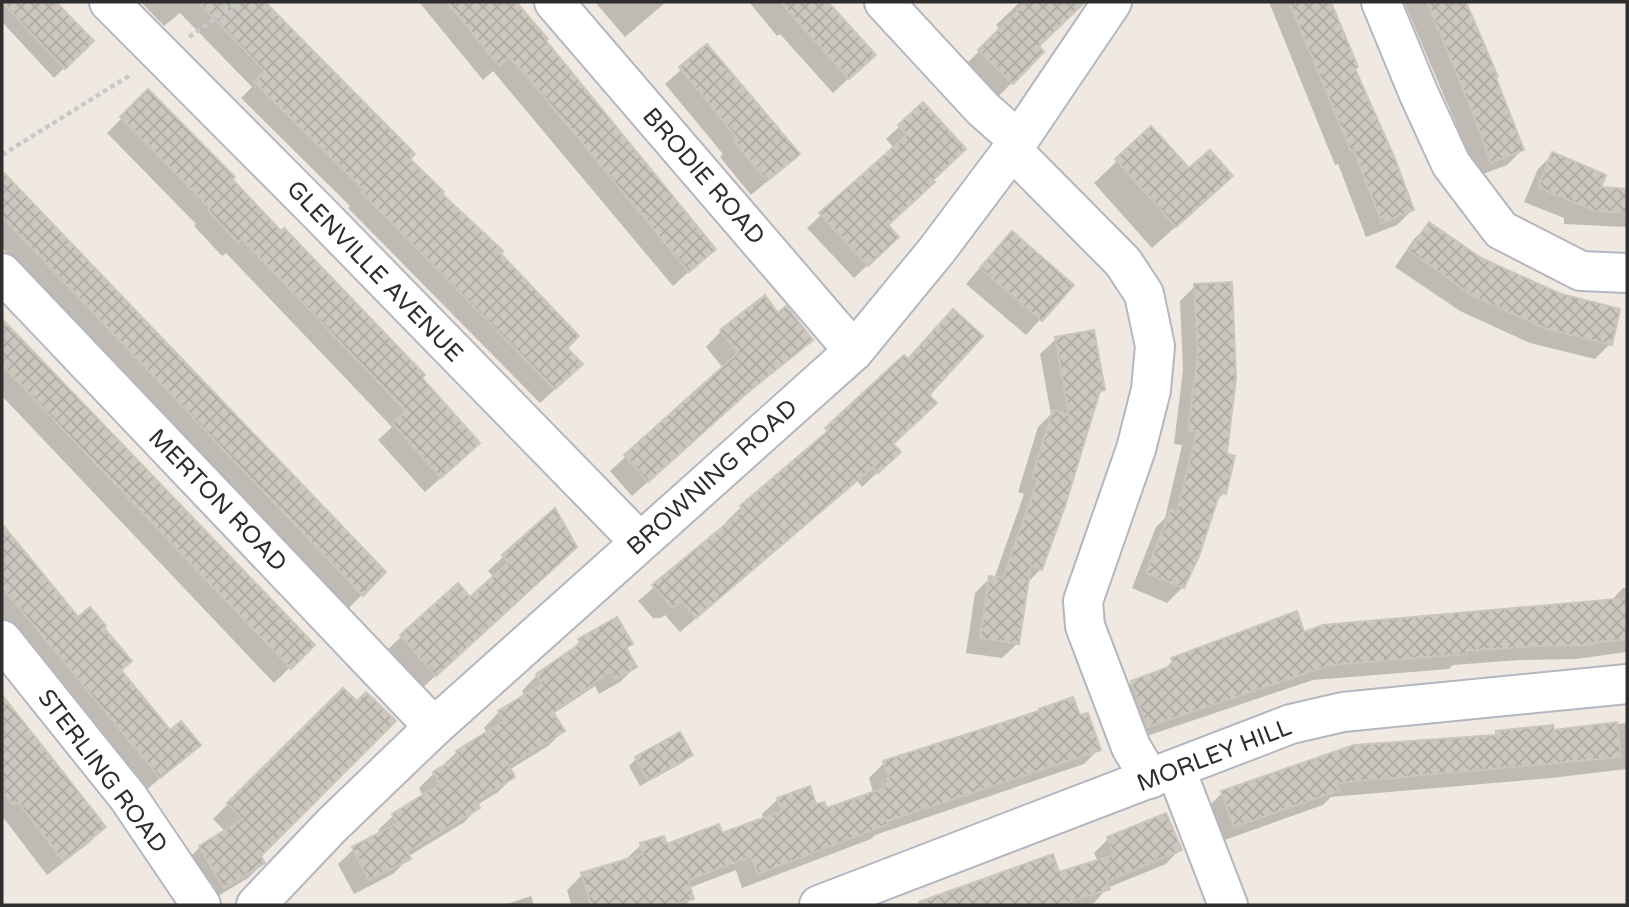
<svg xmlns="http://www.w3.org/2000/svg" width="1629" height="907" font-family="'Varela Round',sans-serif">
	<defs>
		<pattern id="building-cross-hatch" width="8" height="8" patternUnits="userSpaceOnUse" patternTransform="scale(1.75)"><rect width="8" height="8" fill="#cbc7bf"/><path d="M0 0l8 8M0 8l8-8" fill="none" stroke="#afaba4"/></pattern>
	</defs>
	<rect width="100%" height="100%" fill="#efe9e1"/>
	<!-- shadow -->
	<g fill="#0003">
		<path d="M2,2H54L91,41L54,78L2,22Z"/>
		<path d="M141,2H264L413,154L407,159L498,254L564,348L566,379L540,403L348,208L350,206L241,98L252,87L180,13L164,26Z"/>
		<path d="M419,2H513L546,39L544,41L714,249L673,286L493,71L483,80Z"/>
		<path d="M595,2H666L625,37Z"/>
		<path d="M749,2H824L858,70L833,93L780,34L777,36Z"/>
		<path d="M1020,2H1064L1073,11L1036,47L1042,52L997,98L964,66L1001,30L996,25Z"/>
		<path d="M1269,2H1326L1412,210L1397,225L1366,237L1338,164L1335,165Z"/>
		<path d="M1404,2H1467L1466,6L1522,150L1507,165L1475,177L1456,124Z"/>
		<path d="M707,47L782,169L751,195L720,157L723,154L665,84Z"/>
		<path d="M148,92L281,234L420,378L463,458L425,492L378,440L392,427L226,253L222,256L194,226L196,224L107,133Z"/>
		<path d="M923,105L886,226L897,237L854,278L807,228L894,148L886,139Z"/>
		<path d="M1151,129L1189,171L1208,198L1152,248L1094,183Z"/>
		<path d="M1553,154L1593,202L1627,193V227L1564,224V218L1524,202L1538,169Z"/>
		<path d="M10,182L384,572L347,610L2,248V190Z"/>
		<path d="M1430,224L1610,344L1595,359L1530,343L1460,311L1395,267L1414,239Z"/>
		<path d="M997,248L1072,285L1026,335L966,284Z"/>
		<path d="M1195,286L1225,456L1224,493L1214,503L1183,587L1167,603L1132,588L1156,527L1165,518L1182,445L1174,444L1183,370L1180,301Z"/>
		<path d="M778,315L811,340L795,355L731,407L632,496L610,471L723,368L706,347L721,331Z"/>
		<path d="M2,321L313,645L274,683L2,396Z"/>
		<path d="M1056,339L1103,390L1096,397L1041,569L1027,583L1018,643L1002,658L966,653L975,593L990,578L994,579L1024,494L1018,492L1038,427L1051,414L1040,354Z"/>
		<path d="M907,361L927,395L891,444L883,467L862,487L857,481L680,632L665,615L661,618H653L638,601L728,525L726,522L741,507Z"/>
		<path d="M2,527L78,619L102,628L119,671L170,732L199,745L144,792L2,620Z"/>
		<path d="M504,556L559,562L420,690L386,651L457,585L470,599L494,578L488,571Z"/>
		<path d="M1623,588H1627V652L1576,659L1520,660L1453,665L1449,669L1313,680L1132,741L1116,698L1132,682L1162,672L1175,658L1303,634L1610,602Z"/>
		<path d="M580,641L631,644L625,649L635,667L620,682L599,694L595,686L553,714L563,731L548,746L509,770L513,777L498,792L477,805L478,808L463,823L407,857L408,859L393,874L354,894L338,864L354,849L381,835L378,830L394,815L423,796L419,788L434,773L457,752L488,734L484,728L499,712L525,696L522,691L537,675L565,656Z"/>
		<path d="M343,690L259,856L263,863L248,878L208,902L185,862L200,847L226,832L213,819Z"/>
		<path d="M2,698L104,827L89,843L47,875L2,816Z"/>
		<path d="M1036,714L1079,718L1099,749L1084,764L875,835L871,839L742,888L736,870L689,888L692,899L685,905H569L571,904L567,890L582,875L625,860L641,845L665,846L721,835L764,820L762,814L778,799L825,810L870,795L873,792L869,778L884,763Z"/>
		<path d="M1627,723V769L1551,778L1331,797L1323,805L1219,842L1207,808L1222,793L1493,736L1497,733L1552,732Z"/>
		<path d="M691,755L684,762L640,786L629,766L636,759Z"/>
		<path d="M1108,839L1179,850L1166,864L1107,888L1094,903L1085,905H945V903L1058,874L1098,862L1094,853Z"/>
		<path d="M531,896L534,905H503Z"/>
	</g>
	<!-- building -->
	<g fill="url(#building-cross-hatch)" stroke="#cbc5ba" stroke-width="2">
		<path d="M2,2H56L94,41L65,69Z"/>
		<path d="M198,2H265L415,154L410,159L444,192L442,194L503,251L501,254L579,336L567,348L583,364L555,389L361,192L364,190L254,82L265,71Z"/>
		<path d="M447,2H516L548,39L546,41L716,249L689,272L526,75L509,57L499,66Z"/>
		<path d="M780,2H828L876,55L849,79Z"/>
		<path d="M1026,2H1085L1039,46L1044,52L1013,84L978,50Z"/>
		<path d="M1289,2H1331L1358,67L1355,69L1395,159L1414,210L1382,223L1354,150L1351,151Z"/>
		<path d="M1427,2H1466L1498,77L1496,78L1524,150L1491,163L1471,108Z"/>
		<path d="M707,44L800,154L767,181L734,141L737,138L679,67Z"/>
		<path d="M148,89L235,177L232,179L281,231L284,228L425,375L422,378L480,443L441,478L392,423L406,411L242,239L238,243L208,210L210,208L120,117Z"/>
		<path d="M923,102L966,149L933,180L935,182L888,225L899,237L868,266L819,213L907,135L898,125Z"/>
		<path d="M1151,126L1189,168L1210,150L1233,176L1176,227L1115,159Z"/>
		<path d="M1552,152L1606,175L1601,187L1627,189V213L1594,211L1538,187Z"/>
		<path d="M2,171L386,572L363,596L2,217Z"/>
		<path d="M1429,222L1481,258L1561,294L1620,309L1612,345L1547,329L1475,297L1409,251Z"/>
		<path d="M1012,231L1074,285L1042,321L980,268Z"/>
		<path d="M1232,282L1236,378L1227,454L1235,456L1226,494L1220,492L1199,556L1184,588L1146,573L1171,509L1177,512L1197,431L1188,430L1198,354L1194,284Z"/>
		<path d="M765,295L778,313L786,306L813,340L748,392L648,482L624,455L738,353L720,330Z"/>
		<path d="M953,309L983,336L929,395L937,403L893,444L901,452L878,473L873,467L696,618L681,601L673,608L652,585L743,510L740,506L828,431L825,428L904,355L908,359Z"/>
		<path d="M2,319L315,645L291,669L2,365Z"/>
		<path d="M1094,330L1105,390L1100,391L1065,506L1042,570L1031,565L1019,644L980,638L989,576L1003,578L1038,479L1032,477L1053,410L1069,415L1055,337Z"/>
		<path d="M555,508L577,547L436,676L400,635L458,583L470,597L509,562L502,555Z"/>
		<path d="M2,524L78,617L90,607L106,626L104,628L132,661L121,670L170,730L181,721L201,745L160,778L2,587Z"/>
		<path d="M1627,598V639L1593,643V645L1536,646L1466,651L1467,654L1330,665L1147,727L1131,681L1174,665L1171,658L1297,611L1304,632L1323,625Z"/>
		<path d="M617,617L633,644L626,648L637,667L615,680L610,672L553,712L565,731L509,766L515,777L476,801L480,808L407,852L411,859L369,880L352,847L398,823L392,814L440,784L433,772L459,756L456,751L504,721L498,711L542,684L536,674L581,643L578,639Z"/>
		<path d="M343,688L357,701L366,692L396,721L261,856L265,863L224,888L199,846L243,819L227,803Z"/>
		<path d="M2,695L106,827L63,861L18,802L13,805L2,791Z"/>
		<path d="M1073,697L1080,715L1088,713L1101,750L887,821L888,824L758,874L751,856L688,880L694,899L673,905H591L581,873L643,854L640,843L664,836L667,844L719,824L722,833L782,811L777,798L810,786L816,804L824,802L827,808L884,788L882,781L889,778L883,761L1039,711V709Z"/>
		<path d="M1617,722L1621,757L1337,783L1340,790L1234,827L1221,791L1354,745L1496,735V731L1553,725L1554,730Z"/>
		<path d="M680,732L693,755L648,780L635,757Z"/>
		<path d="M1166,813L1182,850L1107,881L1110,889L1059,905H919V902L1053,854L1059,872L1114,855L1107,837Z"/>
	</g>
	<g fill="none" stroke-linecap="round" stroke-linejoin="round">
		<!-- minor casing -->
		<g stroke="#b4b7c1" stroke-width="42">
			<g id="minor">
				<path d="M109,2L320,214L639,541"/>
				<path d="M554,2L854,351"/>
				<path d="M884,2L983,109L1018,140"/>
				<path d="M1381,2L1418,92L1451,164L1501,230L1581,271L1627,273"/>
				<path d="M1012,150L1123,262L1144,294L1155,346L1151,390L1136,449L1083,601L1085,626L1131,747L1150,779"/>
				<path d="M2,273L434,727"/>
				<path d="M2,640L128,797L201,905"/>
				<path d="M1176,770L1228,905"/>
				<path d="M256,905L332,825L434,727L854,351L937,250L1012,150L1112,2"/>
				<path d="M819,905L1291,724L1343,712L1627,684"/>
			</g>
		</g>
		<!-- path -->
		<g stroke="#c9c9c9" stroke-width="4.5" stroke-dasharray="5 3.5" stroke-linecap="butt">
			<path d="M189,37L239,2"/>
			<path d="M2,155L132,74"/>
		</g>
		<!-- minor -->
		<use href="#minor" stroke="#fff" stroke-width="38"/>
	</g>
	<g text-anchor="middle" stroke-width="5" stroke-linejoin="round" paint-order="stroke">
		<!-- street labels -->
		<g font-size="24" fill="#2e2e2e" stroke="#fff">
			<text transform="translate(704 176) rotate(49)" y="8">BRODIE ROAD</text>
			<text transform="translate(375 271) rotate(46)" y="8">GLENVILLE AVENUE</text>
			<text transform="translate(712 477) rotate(-42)" y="8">BROWNING ROAD</text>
			<text transform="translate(218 500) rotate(46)" y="8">MERTON ROAD</text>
			<text transform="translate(1214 755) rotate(-21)" y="8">MORLEY HILL</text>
			<text transform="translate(103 771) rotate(53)" y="8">STERLING ROAD</text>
		</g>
	</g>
	<!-- border -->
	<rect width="1629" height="907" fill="none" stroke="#2e2e2e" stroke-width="7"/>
</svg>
